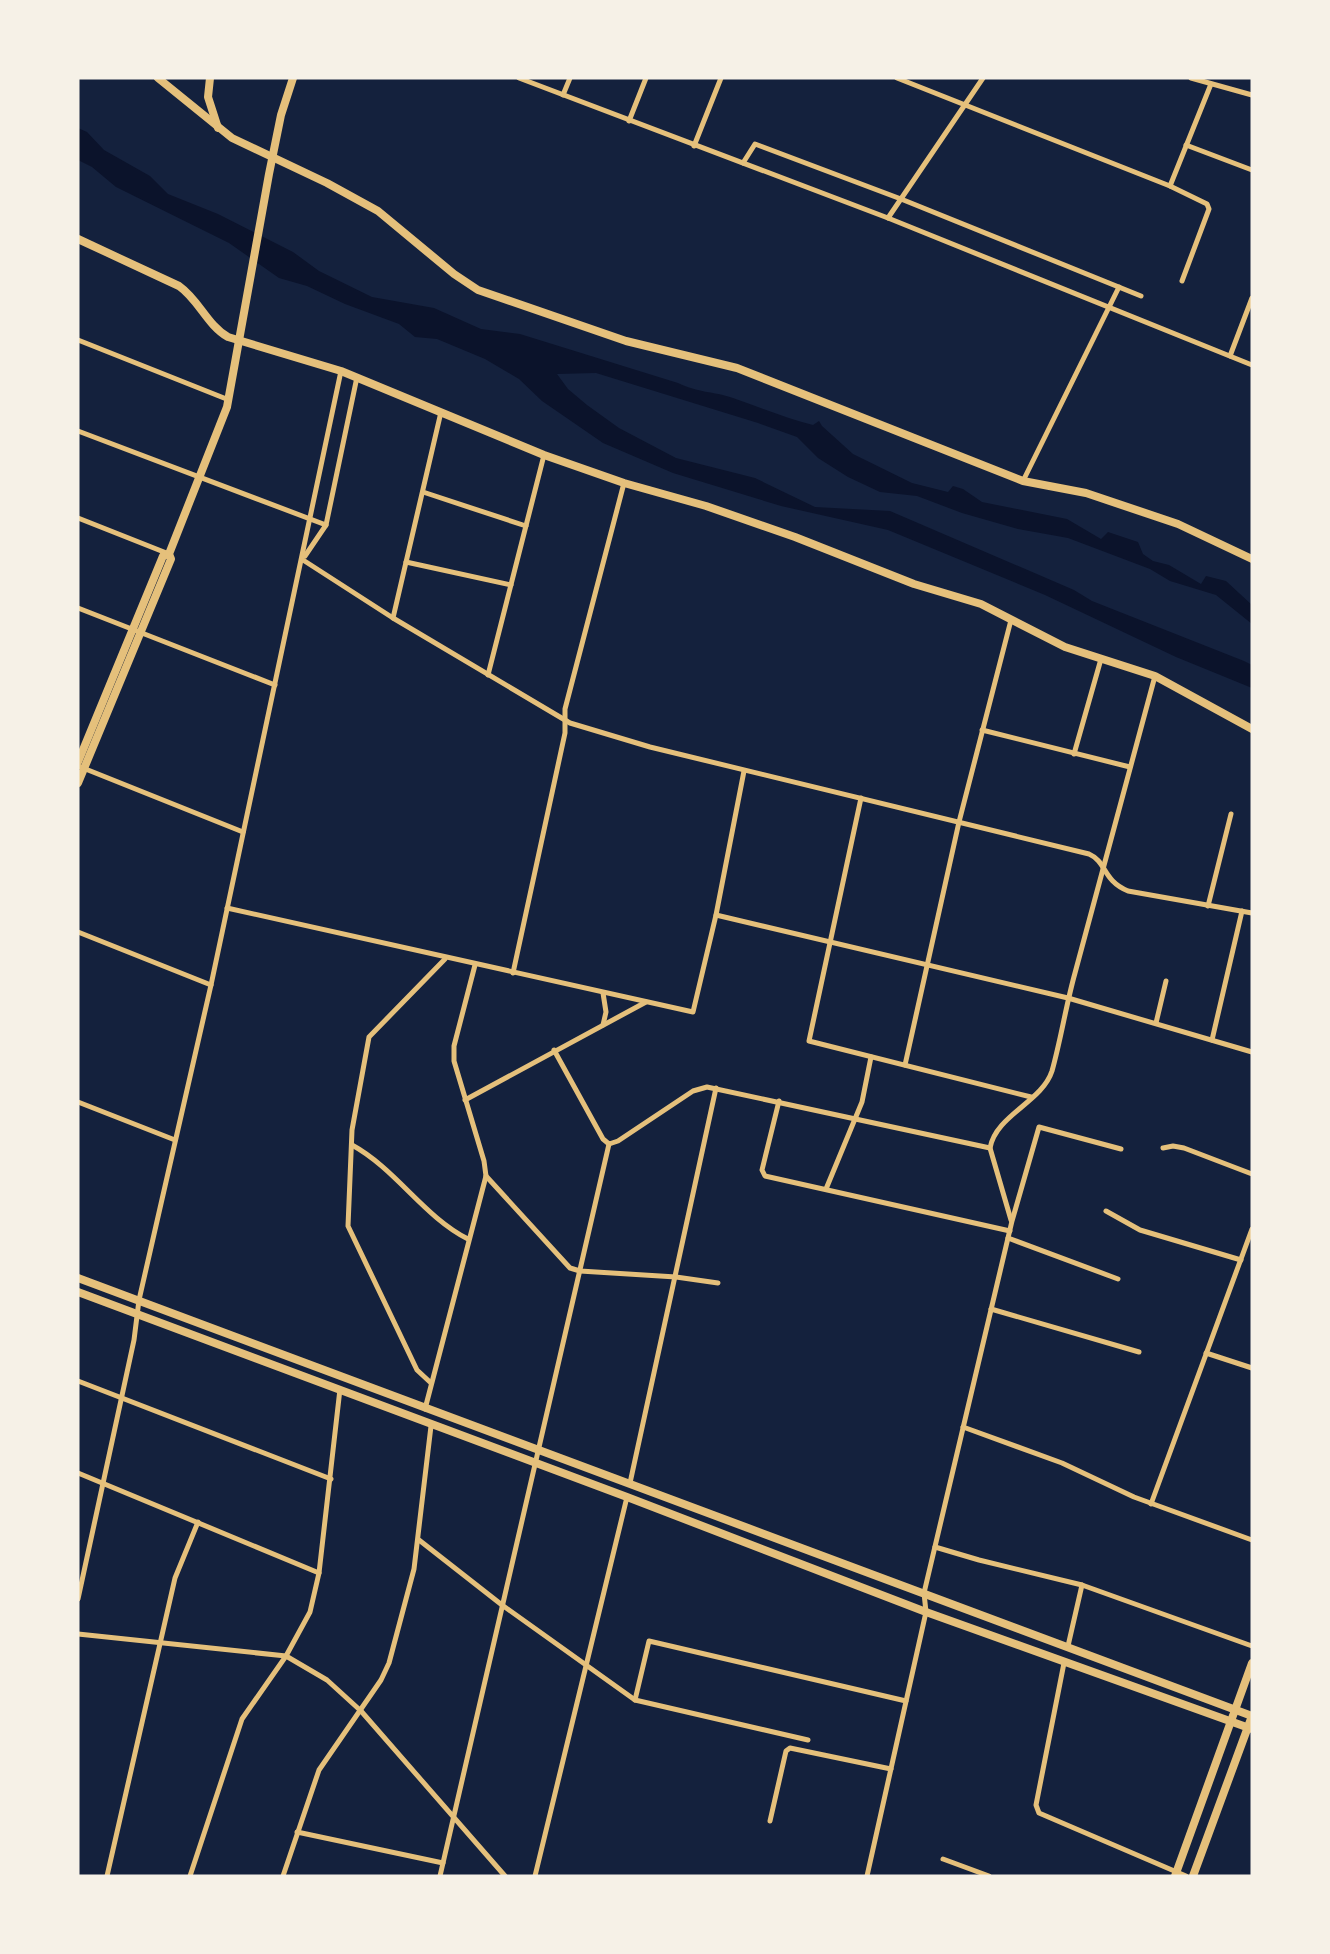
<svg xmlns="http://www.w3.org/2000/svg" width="1330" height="1954" font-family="'Varela Round',sans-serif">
	<rect width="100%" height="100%" fill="#14213d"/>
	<!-- water -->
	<path fill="#0b132b" d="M78,128L87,132L104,150L150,176L168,194L218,214L293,252L319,271L372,297L434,308L481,329L520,334L678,383C699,393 712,391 733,398C759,407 786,418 813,425L819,421L822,426L853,454L912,483L948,492L953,486L963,489L982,502L1067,519L1101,539L1108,532L1138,542L1143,554L1153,561L1169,565L1201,584L1206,576L1226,581L1252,605V624L1216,595L1170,581L1150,569L1068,538L1018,529L962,513L917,496L880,492L848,477L818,458L797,437L758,423L596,373L557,374L568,389L587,405L619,428L676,458L755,478L815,507L890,511L1074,590L1092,601L1244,661L1252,665V688L1176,657L1045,595L888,530L781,506L673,473L603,443L542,401L519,379L485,359L437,339L415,337L399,324L345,304L307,286L279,278L229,243L116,187L92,167L78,160Z"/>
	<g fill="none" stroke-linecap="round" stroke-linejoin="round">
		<!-- minor -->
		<g stroke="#e5c07b" stroke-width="5">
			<path d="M519,78L888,218L1252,365"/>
			<path d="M897,78L1170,186L1207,204L1209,209L1182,281"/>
			<path d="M1191,78L1252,95"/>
			<path d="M563,95L570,78"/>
			<path d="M629,121L646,78"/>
			<path d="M1186,145L1252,170"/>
			<path d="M694,146L721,78"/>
			<path d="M743,163L755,144L901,199L1141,296"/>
			<path d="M1170,186L1211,84"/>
			<path d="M888,218L983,78"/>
			<path d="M78,340L229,400"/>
			<path d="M1230,356L1252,298"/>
			<path d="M78,431L326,525"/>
			<path d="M1023,481L1119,287"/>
			<path d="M423,492L526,526"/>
			<path d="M78,518L169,554"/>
			<path d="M305,556L326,525L357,377"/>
			<path d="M303,560L393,618L570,723L650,747L1089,854C1107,862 1102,880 1128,891L1252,913"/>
			<path d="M406,562L511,585"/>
			<path d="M78,608L275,685"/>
			<path d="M393,618L441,412"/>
			<path d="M488,675L544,455"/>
			<path d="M982,730L1130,767"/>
			<path d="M1074,754L1101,659"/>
			<path d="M78,766L243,832"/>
			<path d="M861,798L809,1041L1031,1097"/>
			<path d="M1208,906L1231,814"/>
			<path d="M227,908L693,1012L716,915L744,771"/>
			<path d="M716,915L1068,998L1252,1052"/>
			<path d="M78,932L211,985"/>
			<path d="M513,973L565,733V709L624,483"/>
			<path d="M1156,1023L1166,981"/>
			<path d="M603,1025L606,1012L603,993"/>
			<path d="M1212,1040L1242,911"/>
			<path d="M554,1050L603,1139L609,1144L618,1141L693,1091L707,1087L990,1148"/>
			<path d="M905,1065L959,822L1011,620"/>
			<path d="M465,1100L646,1002"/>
			<path d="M779,1101L762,1170L765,1176L1010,1231"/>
			<path d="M78,1102L175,1140"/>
			<path d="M352,1145C396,1169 424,1217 468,1239"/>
			<path d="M1163,1148L1173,1146L1184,1148L1252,1174"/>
			<path d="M486,1176L570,1268L580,1271L676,1277L718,1283"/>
			<path d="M826,1189L862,1102L871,1057"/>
			<path d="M1106,1211L1140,1230L1241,1260"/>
			<path d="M1011,1220L990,1148C996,1115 1042,1102 1052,1071C1061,1039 1066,1005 1075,973C1102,874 1128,775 1155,676"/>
			<path d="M1008,1238L1118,1279"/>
			<path d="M991,1309L1139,1352"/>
			<path d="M1206,1353L1252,1368"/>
			<path d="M78,1381L331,1479"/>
			<path d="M431,1383L417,1370L348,1226L352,1130L369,1037L445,959"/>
			<path d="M425,1409L486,1176L484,1161L454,1061V1046L475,965"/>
			<path d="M963,1427L1062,1463L1134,1497L1252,1540"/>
			<path d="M78,1473L319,1573"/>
			<path d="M630,1483L716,1088"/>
			<path d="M1151,1504L1252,1229"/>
			<path d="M419,1540L502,1605L635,1700L808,1740"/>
			<path d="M935,1547L979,1560L1082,1585L1252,1646"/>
			<path d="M78,1599L134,1340L139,1300L211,985L341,371"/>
			<path d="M78,1634L286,1656L327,1680L361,1711L505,1876"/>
			<path d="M1068,1646L1082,1585"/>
			<path d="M1064,1663L1036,1805L1039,1813L1186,1876"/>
			<path d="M635,1700L649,1641L906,1701"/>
			<path d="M770,1821L786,1751L790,1748L891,1769"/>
			<path d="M297,1832L443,1863"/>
			<path d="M943,1859L989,1876"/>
			<path d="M107,1876L175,1578L198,1522"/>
			<path d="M190,1876L242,1719L286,1656L310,1612L319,1573L340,1389"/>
			<path d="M283,1876L319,1770L381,1680L389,1663L414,1569L431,1426"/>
			<path d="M440,1876L609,1144"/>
			<path d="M535,1876L627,1497"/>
			<path d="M867,1876L926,1612L924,1593L1012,1221L1039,1127L1121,1149"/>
		</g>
		<!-- secondary -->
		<g stroke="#e5c07b" stroke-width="8">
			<path d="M210,78L208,97L218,128"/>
			<path d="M78,762L163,556L169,554"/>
			<path d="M78,783L171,559L169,554L227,407L269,174L281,115L293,78"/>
			<path d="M1175,1876L1252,1663"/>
			<path d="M1193,1876L1252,1716"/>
		</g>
		<!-- primary -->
		<g stroke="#e5c07b" stroke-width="8">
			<path d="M158,78L232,138L327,183L378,211L454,274L478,290L626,341L737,368L1023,481L1086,493L1178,524L1252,559"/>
			<path d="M78,239L179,286C199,300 207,325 228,337L341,371L544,455L624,483L706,506L795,537L914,584L981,604L1065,647L1155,676L1252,729"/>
			<path d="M78,1278L1252,1716"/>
			<path d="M78,1292L627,1497L926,1612L1252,1729"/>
		</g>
	</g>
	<!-- border -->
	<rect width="1330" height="1954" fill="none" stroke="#f6f1e7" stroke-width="159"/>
</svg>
